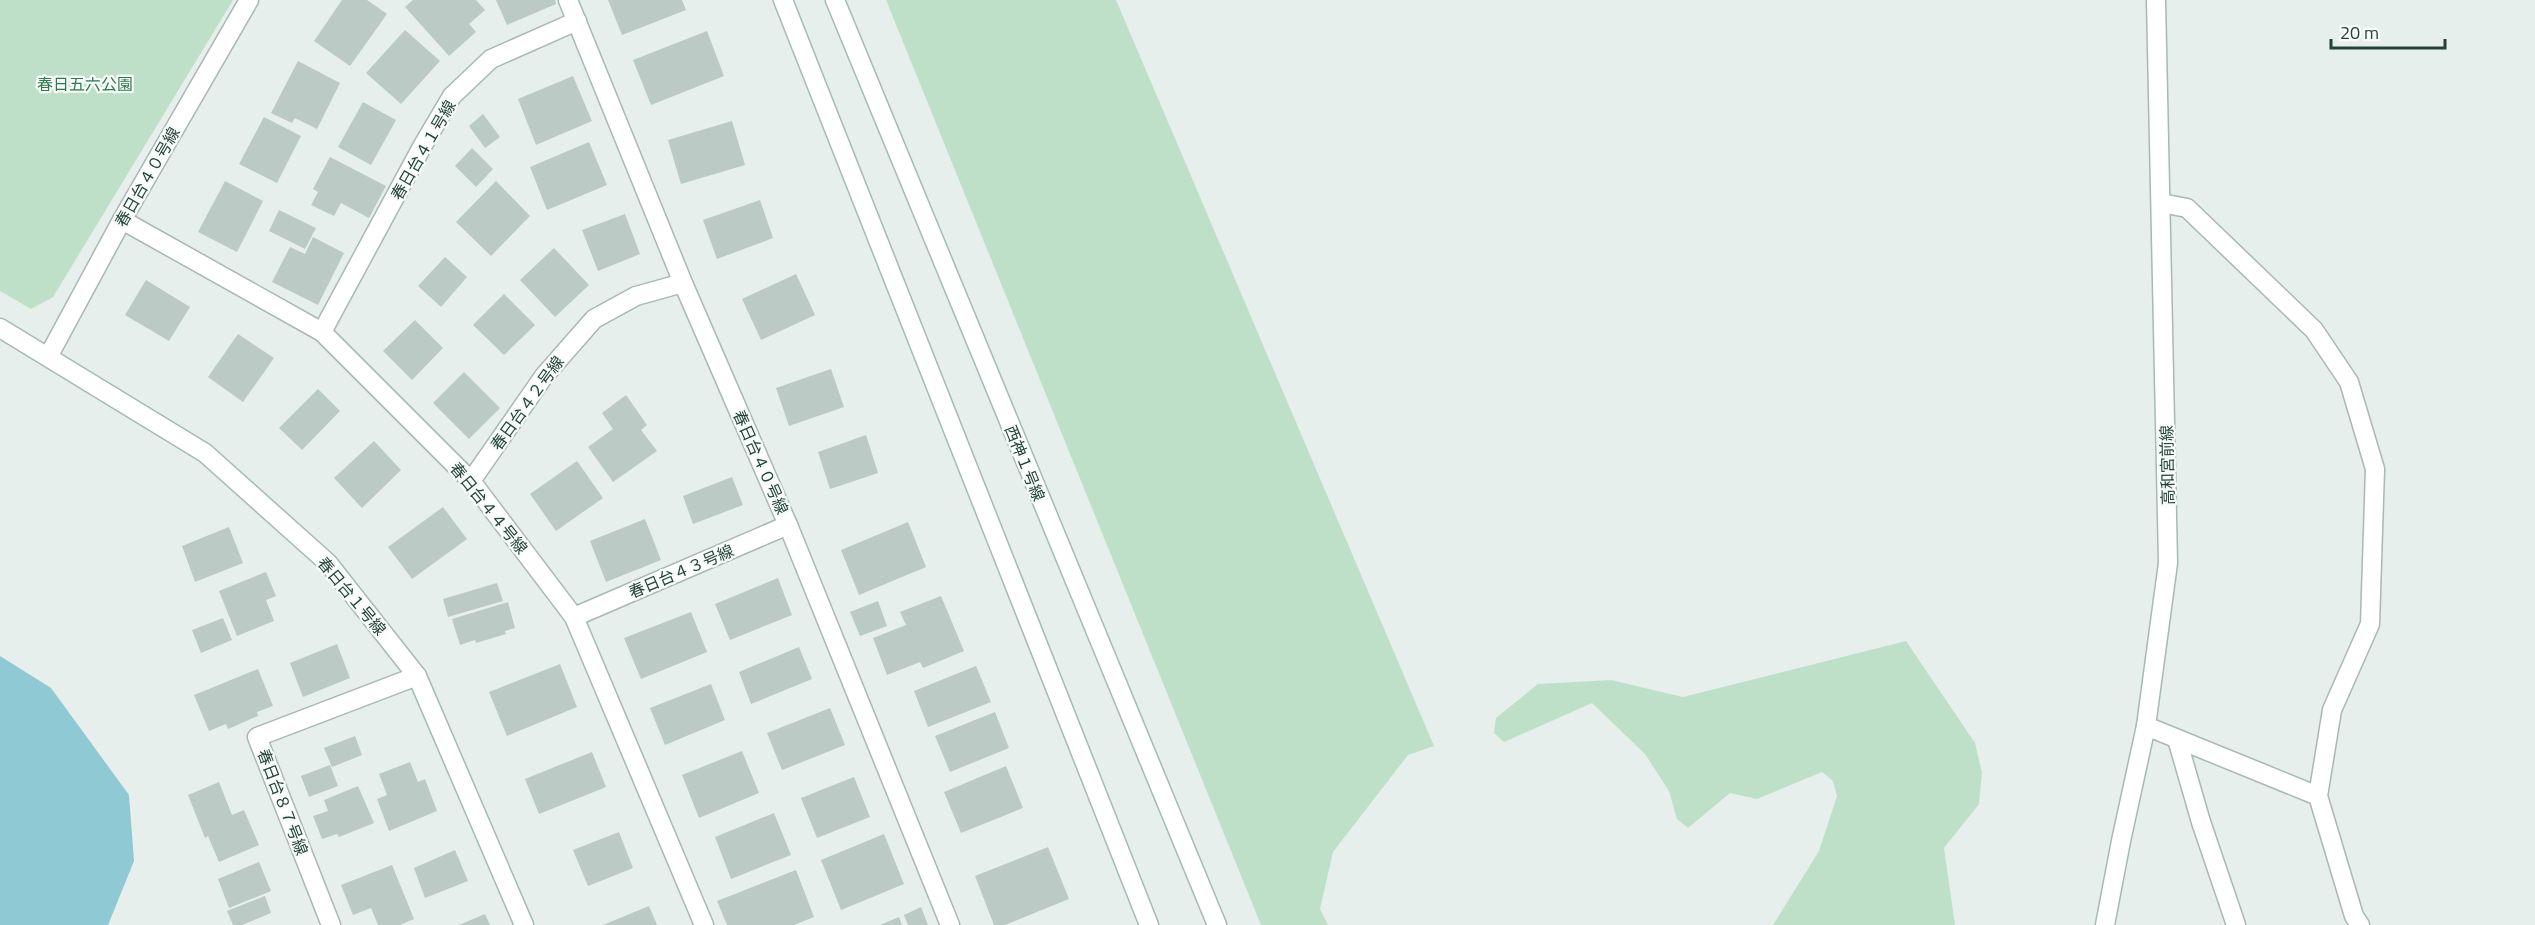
<svg xmlns="http://www.w3.org/2000/svg" width="2535" height="925" font-family="'Titillium Web','Noto Sans JP',sans-serif">
	<rect width="100%" height="100%" fill="#e6efeb"/>
	<!-- green -->
	<g fill="#bfe0c8">
		<path d="M0,0H233L53,297L31,309L0,291Z"/>
		<path d="M886,0H1116L1434,746L1408,755L1333,852L1320,909L1328,925H1261Z"/>
		<path d="M1906,641L1975,743L1982,773L1979,804L1944,848L1955,925H1773L1819,851L1837,796L1833,781L1822,772L1757,799L1730,793L1688,828L1677,819L1669,791L1645,754L1592,703L1504,742L1494,733L1496,718L1538,684L1611,680L1683,697Z"/>
	</g>
	<!-- water -->
	<path fill="#8ec9d4" d="M0,656L51,688L129,795L134,861L108,925H0Z"/>
	<!-- building -->
	<g fill="#bbcac4">
		<path d="M342,0H367L387,14L350,66L314,41Z"/>
		<path d="M413,0H476L485,10L469,24L476,32L449,56L405,7Z"/>
		<path d="M496,0H555L556,4L507,25Z"/>
		<path d="M608,0H682L686,10L622,35Z"/>
		<path d="M405,30L440,61L401,104L366,73Z"/>
		<path d="M707,31L724,76L651,105L633,60Z"/>
		<path d="M298,61L340,83L317,129L295,118L292,123L271,113Z"/>
		<path d="M573,76L592,121L536,145L518,99Z"/>
		<path d="M363,102L396,120L371,165L338,147Z"/>
		<path d="M483,114L500,137L485,148L469,126Z"/>
		<path d="M264,117L301,136L277,183L239,164Z"/>
		<path d="M732,121L745,165L681,184L668,140Z"/>
		<path d="M589,142L607,185L547,210L530,167Z"/>
		<path d="M472,148L493,169L476,187L455,166Z"/>
		<path d="M330,157L386,186L369,218L341,203L334,216L311,205L318,192L313,189Z"/>
		<path d="M225,181L263,201L237,252L198,232Z"/>
		<path d="M496,181L530,216L491,256L456,222Z"/>
		<path d="M760,200L773,238L717,259L703,220Z"/>
		<path d="M279,210L316,228L305,249L269,231Z"/>
		<path d="M625,214L640,254L598,271L582,230Z"/>
		<path d="M313,237L344,253L318,305L272,282L290,247L305,254Z"/>
		<path d="M554,248L589,285L555,317L520,280Z"/>
		<path d="M445,257L467,277L441,307L418,286Z"/>
		<path d="M796,274L815,315L761,340L742,299Z"/>
		<path d="M146,280L190,307L169,341L125,315Z"/>
		<path d="M504,294L535,325L504,355L473,325Z"/>
		<path d="M415,320L443,348L412,380L383,351Z"/>
		<path d="M238,334L274,358L243,402L208,377Z"/>
		<path d="M831,369L844,407L789,426L776,388Z"/>
		<path d="M464,372L500,408L469,439L433,403Z"/>
		<path d="M318,389L340,411L302,450L279,428Z"/>
		<path d="M626,395L647,425L641,430L657,451L613,482L588,447L613,429L602,413Z"/>
		<path d="M866,435L878,473L830,489L818,452Z"/>
		<path d="M374,441L401,470L362,508L334,478Z"/>
		<path d="M577,461L603,498L556,531L530,494Z"/>
		<path d="M732,477L743,505L693,524L683,496Z"/>
		<path d="M443,507L467,539L412,579L388,547Z"/>
		<path d="M645,519L661,560L606,582L590,541Z"/>
		<path d="M908,522L926,567L859,595L841,550Z"/>
		<path d="M229,527L243,563L195,582L182,546Z"/>
		<path d="M266,572L276,596L266,600L274,621L237,636L219,591Z"/>
		<path d="M778,578L792,615L730,640L715,604Z"/>
		<path d="M497,583L503,601L448,617L443,599Z"/>
		<path d="M941,596L964,651L923,668L920,662L887,675L873,638L906,625L900,612Z"/>
		<path d="M878,601L887,626L860,636L850,612Z"/>
		<path d="M508,602L515,628L505,631L506,634L476,643L475,640L460,645L452,619Z"/>
		<path d="M691,612L707,652L641,679L624,638Z"/>
		<path d="M223,618L232,640L201,653L192,630Z"/>
		<path d="M337,644L350,678L303,697L290,663Z"/>
		<path d="M799,647L812,679L751,704L739,672Z"/>
		<path d="M560,664L577,707L507,736L489,692Z"/>
		<path d="M976,666L991,702L928,727L914,691Z"/>
		<path d="M258,669L273,706L257,712L258,716L228,729L226,724L209,731L194,695Z"/>
		<path d="M711,684L725,720L665,745L650,708Z"/>
		<path d="M830,708L845,745L782,770L767,733Z"/>
		<path d="M995,712L1009,748L950,772L935,736Z"/>
		<path d="M355,736L362,755L332,767L324,748Z"/>
		<path d="M742,751L759,793L699,818L682,775Z"/>
		<path d="M592,752L606,787L539,814L525,779Z"/>
		<path d="M410,762L418,782L425,779L437,811L389,831L377,799L387,795L379,774Z"/>
		<path d="M330,765L338,786L309,797L301,776Z"/>
		<path d="M1006,766L1023,808L961,833L944,792Z"/>
		<path d="M854,777L870,817L817,838L801,798Z"/>
		<path d="M219,782L232,815L244,810L259,845L219,862L208,836L205,838L188,795Z"/>
		<path d="M358,786L374,823L339,837L337,834L322,839L313,816L328,811L324,800Z"/>
		<path d="M774,813L791,855L731,879L715,837Z"/>
		<path d="M619,832L633,868L588,886L573,850Z"/>
		<path d="M884,834L904,884L841,910L821,860Z"/>
		<path d="M1048,847L1069,899L1005,925H994L975,876Z"/>
		<path d="M455,850L468,881L425,898L414,868Z"/>
		<path d="M259,862L271,891L229,908L218,879Z"/>
		<path d="M392,865L414,919L400,925H378L371,908L353,915L341,885Z"/>
		<path d="M796,870L814,917L794,925H727L717,901Z"/>
		<path d="M265,896L271,913L242,925H233L227,911Z"/>
		<path d="M649,906L657,925H603Z"/>
		<path d="M921,907L928,925H908L904,915Z"/>
		<path d="M485,914L490,925H459Z"/>
		<path d="M899,917L902,925H880Z"/>
	</g>
	<g fill="none" stroke-linecap="round" stroke-linejoin="round">
		<!-- street casing -->
		<g stroke="#a8b8b2" stroke-width="21">
			<g id="street">
				<path d="M568,0L683,283L788,525L950,925"/>
				<path d="M2161,203L2187,208L2314,330L2349,382L2375,469L2370,624L2332,710L2318,796"/>
				<path d="M122,220L322,332L471,481L574,617L704,925"/>
				<path d="M322,332L423,145L452,96L491,59L577,21"/>
				<path d="M48,357L122,220L249,0"/>
				<path d="M471,481L544,376L594,319L636,296L683,283"/>
				<path d="M574,617L788,525"/>
				<path d="M2146,726L2318,796L2354,916L2360,925"/>
				<path d="M2177,739L2201,822L2236,925"/>
				<path d="M331,925L257,737L417,676"/>
			</g>
		</g>
		<!-- secondary casing -->
		<g stroke="#a4bbb3" stroke-width="21">
			<g id="secondary">
				<path d="M783,0L1149,925"/>
				<path d="M835,0L1217,925"/>
				<path d="M0,328L205,453L328,563L417,676L524,925"/>
				<path d="M2105,925L2121,841L2146,726L2168,563L2156,0"/>
			</g>
		</g>
		<!-- street -->
		<use href="#street" stroke="#fff" stroke-width="18"/>
		<!-- secondary -->
		<use href="#secondary" stroke="#fff" stroke-width="18"/>
	</g>
	<g text-anchor="middle" stroke-width="4.5" stroke-linejoin="round" paint-order="stroke">
		<!-- park labels -->
		<g font-size="16" fill="#2d7a4b" stroke="#f7fbf9">
			<text x="85" y="90">春日五六公園</text>
		</g>
		<!-- street labels -->
		<g font-size="16" fill="#24423a" stroke="#f7fbf9">
			<text transform="translate(423 150) rotate(-60)" y="6">春日台４１号線</text>
			<text transform="translate(147 177) rotate(-60)" y="6">春日台４０号線</text>
			<text transform="translate(527 403) rotate(-54)" y="6">春日台４２号線</text>
			<text transform="translate(761 462) rotate(66)" y="6">春日台４０号線</text>
			<text transform="translate(1025 463) rotate(68)" y="6">西神１号線</text>
			<text transform="translate(2167 465) rotate(-91)" y="6">高和宮前線</text>
			<text transform="translate(489 508) rotate(51)" y="6">春日台４４号線</text>
			<text transform="translate(681 571) rotate(-23)" y="6">春日台４３号線</text>
			<text transform="translate(352 596) rotate(50)" y="6">春日台１号線</text>
			<text transform="translate(283 802) rotate(69)" y="6">春日台８７号線</text>
		</g>
	</g>
	<!-- scale -->
	<path d="M2331 39v9h114v-9" fill="none" stroke="#24423a" stroke-width="3"/>
	<text x="2340" y="39" font-size="18" fill="#24423a" stroke="#f7fbf9" stroke-width="4.5" paint-order="stroke">20 m</text>
</svg>
